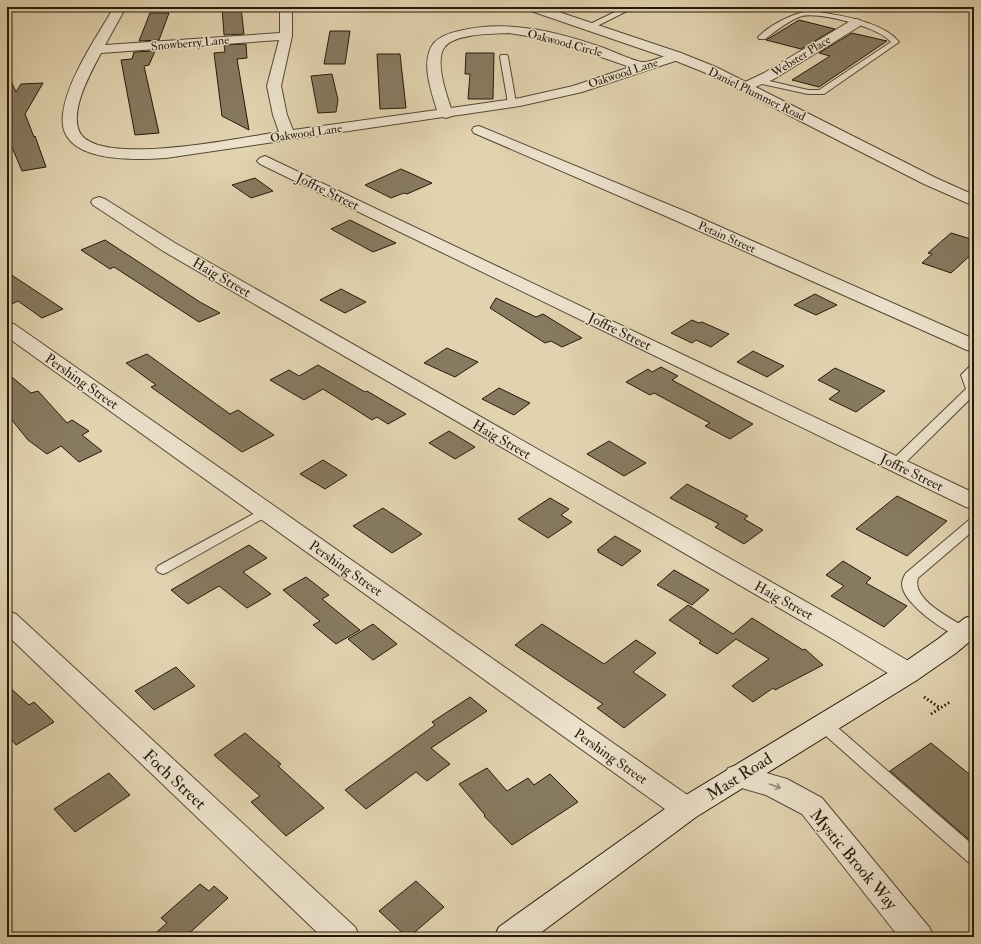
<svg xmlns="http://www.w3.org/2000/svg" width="981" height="944" font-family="'IM FELL Double Pica',serif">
	<rect width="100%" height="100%" fill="#e2d3b0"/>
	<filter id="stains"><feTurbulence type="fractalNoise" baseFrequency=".005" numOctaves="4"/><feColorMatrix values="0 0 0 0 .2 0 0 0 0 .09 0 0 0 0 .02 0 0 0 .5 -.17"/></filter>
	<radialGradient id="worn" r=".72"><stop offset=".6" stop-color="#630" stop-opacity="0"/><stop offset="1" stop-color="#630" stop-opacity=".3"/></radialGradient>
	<!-- building -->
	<g fill="#877a60" stroke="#251a0a">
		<path d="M222,7H241L244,34L224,35Z"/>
		<path d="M150,13H169L159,40L139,41Z"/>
		<path d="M799,20L835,29L801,49L766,40Z"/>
		<path d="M330,31H350L345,64H324Z"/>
		<path d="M852,33L887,41L819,87L792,80L830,56L819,53Z"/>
		<path d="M246,44L247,58L237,59L249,130L222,116L214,53L225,52L224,45Z"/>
		<path d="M155,51L149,65L144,66L159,133L135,135L121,60L132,59L134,52Z"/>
		<path d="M466,53H494L493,99H468L470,74H465Z"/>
		<path d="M377,54H400L406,108L380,109Z"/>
		<path d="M7,72L16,92L21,84L43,83L25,114L34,137L35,136L46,167L22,171L9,140L7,144Z"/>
		<path d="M332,74L338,100L336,112L318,113L311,76Z"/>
		<path d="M401,169L432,183L407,194L404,193L391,198L365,185Z"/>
		<path d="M255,178L273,191L251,198L232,185Z"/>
		<path d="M350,220L396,243L373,252L331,229Z"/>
		<path d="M951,233L974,240V252L951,273L922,263L932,254L928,253Z"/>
		<path d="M105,240L200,302L220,313L199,322L114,267L110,269L81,250Z"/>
		<path d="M7,272L63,309L42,318L18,301L7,306Z"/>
		<path d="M341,289L366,302L345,313L320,300Z"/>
		<path d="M815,294L837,305L816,315L794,305Z"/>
		<path d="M496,298L536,317L543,314L582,338L562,347L551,341L545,343L490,308Z"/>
		<path d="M692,320L699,323L702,322L729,334L711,347L696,340L692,343L671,333Z"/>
		<path d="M447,348L478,362L455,377L424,363Z"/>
		<path d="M753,351L784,366L767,377L737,362Z"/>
		<path d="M147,354L230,414L238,410L274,435L242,452L151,387L156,385L126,363Z"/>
		<path d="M318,365L365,392L367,391L406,414L388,424L377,417L372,420L323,389L304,400L270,380L289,370L299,376Z"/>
		<path d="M661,367L678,376L672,380L753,424L730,439L705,426L710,423L654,393L650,395L626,382L648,369L652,372Z"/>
		<path d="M835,368L885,391L856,412L829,399L840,391L818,380Z"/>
		<path d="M7,373L31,393L38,391L67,423L72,420L89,431L82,435L102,451L79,462L61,446L47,454L28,440L7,414Z"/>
		<path d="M499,388L530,403L514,415L482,399Z"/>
		<path d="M449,431L475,447L455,459L429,443Z"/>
		<path d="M609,441L646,463L624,476L587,454Z"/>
		<path d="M323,460L347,475L325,489L300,474Z"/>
		<path d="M687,484L748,516L744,519L763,530L744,544L715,527L719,524L670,498Z"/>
		<path d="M897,496L947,521L907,556L856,529Z"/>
		<path d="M550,498L569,509L561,515L572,522L548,538L518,519Z"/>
		<path d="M383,508L422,534L392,553L353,526Z"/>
		<path d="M615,536L641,551L622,566L598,552L599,551L597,550Z"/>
		<path d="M249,545L267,558L243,572L271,594L247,608L219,586L188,604L171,590Z"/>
		<path d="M843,561L871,578L866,583L907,606L884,627L831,596L844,586L826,575Z"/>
		<path d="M674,570L709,590L692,605L657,585Z"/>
		<path d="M306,577L329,595L322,599L360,630L336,644L313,625L320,621L283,590Z"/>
		<path d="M688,605L733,634L752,618L803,650L805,649L823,665L775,690L773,688L753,702L732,686L769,659L736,639L717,654L699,643L701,641L669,620Z"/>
		<path d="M373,624L397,644L373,660L348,639Z"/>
		<path d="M542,624L604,664L636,640L656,653L633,672L666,695L624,728L597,708L603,704L515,645Z"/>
		<path d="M176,667L195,686L154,710L135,691Z"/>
		<path d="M7,685L29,705L34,702L54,722L16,745L7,734Z"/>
		<path d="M470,697L487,711L431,748L450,764L427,781L416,772L366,809L345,790L435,725L432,722Z"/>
		<path d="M245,733L281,764L278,766L324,808L286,836L251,802L260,796L214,755Z"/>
		<path d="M931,743L974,778V844L890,771Z"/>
		<path d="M487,768L507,791L528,778L534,785L550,774L578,802L512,845L484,816L485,815L459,784Z"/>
		<path d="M109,773L130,795L75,832L54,809Z"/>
		<path d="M416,881L444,907L409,937H407L379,911Z"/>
		<path d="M200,884L209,891L214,886L228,898L185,937H151L167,923L161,918Z"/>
	</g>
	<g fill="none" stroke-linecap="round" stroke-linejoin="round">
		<!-- service casing -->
		<g stroke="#544834" stroke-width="2">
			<g id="service">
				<path d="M625,7H635L593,28H590L586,26Z"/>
				<path d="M810,11C835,14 883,21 899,42L824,94H808L758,83V79H761L808,90H819L891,42C878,27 821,12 802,16C789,20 776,31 765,39H759L758,37C770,25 793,13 810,11Z"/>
				<path d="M501,55H507L508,57L516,103L512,105L508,103L500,57Z"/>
				<path d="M974,364V395L901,467H891L890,464L891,461L966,389L961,375L970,366Z"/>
				<path d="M266,507L271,508L273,511L271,514L168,572L163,574L158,572L156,569L158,566Z"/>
				<path d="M974,519V530L918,578C911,600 953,619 968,629L971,633L968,637L963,638C947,634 902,603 902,584C902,580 904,576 906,573L969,520Z"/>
				<path d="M823,718L829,720L974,846V865L968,862L817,728L815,724L817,720Z"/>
			</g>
		</g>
		<!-- minor casing -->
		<g stroke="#544834" stroke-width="2">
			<g id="minor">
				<path d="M114,7H126L105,45L280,33V7H292V36L281,86L287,115L293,130L437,110C431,91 420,60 434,43C440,36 450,33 459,31C509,19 557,32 604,48C612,51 638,63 644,62C655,61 666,55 676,52L681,53L683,56L681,59L582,92L520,106L452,116L446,118L443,117L166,158C135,160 56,164 63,114C67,79 97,37 114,7ZM509,33L552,40L630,67L573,86L520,98L451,108C446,94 435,61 444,48C453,33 494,34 509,33ZM279,40L267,86L273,115L279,132C244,137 95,169 79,131C70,109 91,72 101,53Z"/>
				<path d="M856,19L860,20L862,23L860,26L774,79L746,91L741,90L739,87L741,84L764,73L852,20Z"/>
				<path d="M479,126L689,213L974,339V352L967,350L677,221L474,133L472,130L474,127Z"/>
				<path d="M265,156L974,493V509L966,507L260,164L257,161L260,158Z"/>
				<path d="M99,197L105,199L175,243L854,629L917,666L921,673L917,680L908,683L899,680L836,641L163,251L93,205L91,202L93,199Z"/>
				<path d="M7,322L14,324L696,801L701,809L696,817L686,821L676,817L7,337Z"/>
				<path d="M7,611L16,614L355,927L360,937H322L7,635Z"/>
				<path d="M738,765L787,779L822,798L929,927L934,937H899L802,814L766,795L728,784L724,776L728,768Z"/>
			</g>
		</g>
		<!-- tertiary casing -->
		<g stroke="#544834" stroke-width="2">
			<path id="tertiary" d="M526,7H544L681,53L716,67L936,178L974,195V206L924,184L706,73L671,59L528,10Z"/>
		</g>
		<!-- secondary casing -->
		<g stroke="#251a0a" stroke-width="2">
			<path id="secondary" d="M974,615V638L956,653L917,680L696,817L535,937H494L499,927L676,801L899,666L938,639L965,618Z"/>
		</g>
		<!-- path -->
		<g stroke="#251a0a" stroke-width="3" stroke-dasharray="1.5 2.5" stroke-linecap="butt">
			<path d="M924,697L940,708"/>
			<path d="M931,714L950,702"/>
		</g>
		<!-- service -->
		<use href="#service" fill="#ece2cc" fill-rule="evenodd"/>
		<!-- minor -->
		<use href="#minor" fill="#ece2cc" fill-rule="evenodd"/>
		<!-- tertiary -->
		<use href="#tertiary" fill="#ece2cc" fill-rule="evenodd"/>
		<!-- secondary -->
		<use href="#secondary" fill="#ece2cc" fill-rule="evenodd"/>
	</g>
	<!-- one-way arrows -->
	<defs><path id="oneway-shaft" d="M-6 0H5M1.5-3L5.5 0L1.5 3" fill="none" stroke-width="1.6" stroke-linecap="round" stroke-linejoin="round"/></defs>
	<use stroke="#928875" href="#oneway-shaft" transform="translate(775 786) rotate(19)"/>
	<g text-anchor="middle" stroke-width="3" stroke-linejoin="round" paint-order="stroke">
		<!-- far-street labels -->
		<g font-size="12" fill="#251a0a" stroke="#ece2cc">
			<text transform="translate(190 43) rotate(-5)" y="4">Snowberry Lane</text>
			<text transform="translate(565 43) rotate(15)" y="4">Oakwood Circle</text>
			<text transform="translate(801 56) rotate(-32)" y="4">Webster Place</text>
			<text transform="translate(623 73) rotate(-18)" y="4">Oakwood Lane</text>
			<text transform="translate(757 94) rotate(26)" y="4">Daniel Plummer Road</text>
			<text transform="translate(306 133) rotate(-8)" y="4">Oakwood Lane</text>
			<text transform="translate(727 237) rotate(24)" y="4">Petain Street</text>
		</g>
		<!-- street labels -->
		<g font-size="14" fill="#251a0a" stroke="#ece2cc">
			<text transform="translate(328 191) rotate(26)" y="5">Joffre Street</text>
			<text transform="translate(222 277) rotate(30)" y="5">Haig Street</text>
			<text transform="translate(620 331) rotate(26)" y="5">Joffre Street</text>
			<text transform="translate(82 381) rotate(35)" y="5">Pershing Street</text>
			<text transform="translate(502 439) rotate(30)" y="5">Haig Street</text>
			<text transform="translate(912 472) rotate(26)" y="5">Joffre Street</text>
			<text transform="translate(346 568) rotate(35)" y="5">Pershing Street</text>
			<text transform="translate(784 600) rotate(29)" y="5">Haig Street</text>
			<text transform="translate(611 756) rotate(35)" y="5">Pershing Street</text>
		</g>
		<!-- near-street labels -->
		<g font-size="17" fill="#251a0a" stroke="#ece2cc">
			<text transform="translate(739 776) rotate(-32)" y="6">Mast Road</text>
			<text transform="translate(175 779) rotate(43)" y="6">Foch Street</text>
			<text transform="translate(854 859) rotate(50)" y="6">Mystic Brook Way</text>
		</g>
	</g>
	<!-- margin -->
	<rect width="981" height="944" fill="none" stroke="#e2d3b0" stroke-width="24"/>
	<rect x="8" y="8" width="965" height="928" fill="none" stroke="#251a0a" stroke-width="2"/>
	<rect x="12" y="12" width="957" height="920" fill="none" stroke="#251a0a"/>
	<rect width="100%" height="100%" filter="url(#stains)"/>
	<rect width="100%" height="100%" fill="url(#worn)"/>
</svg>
